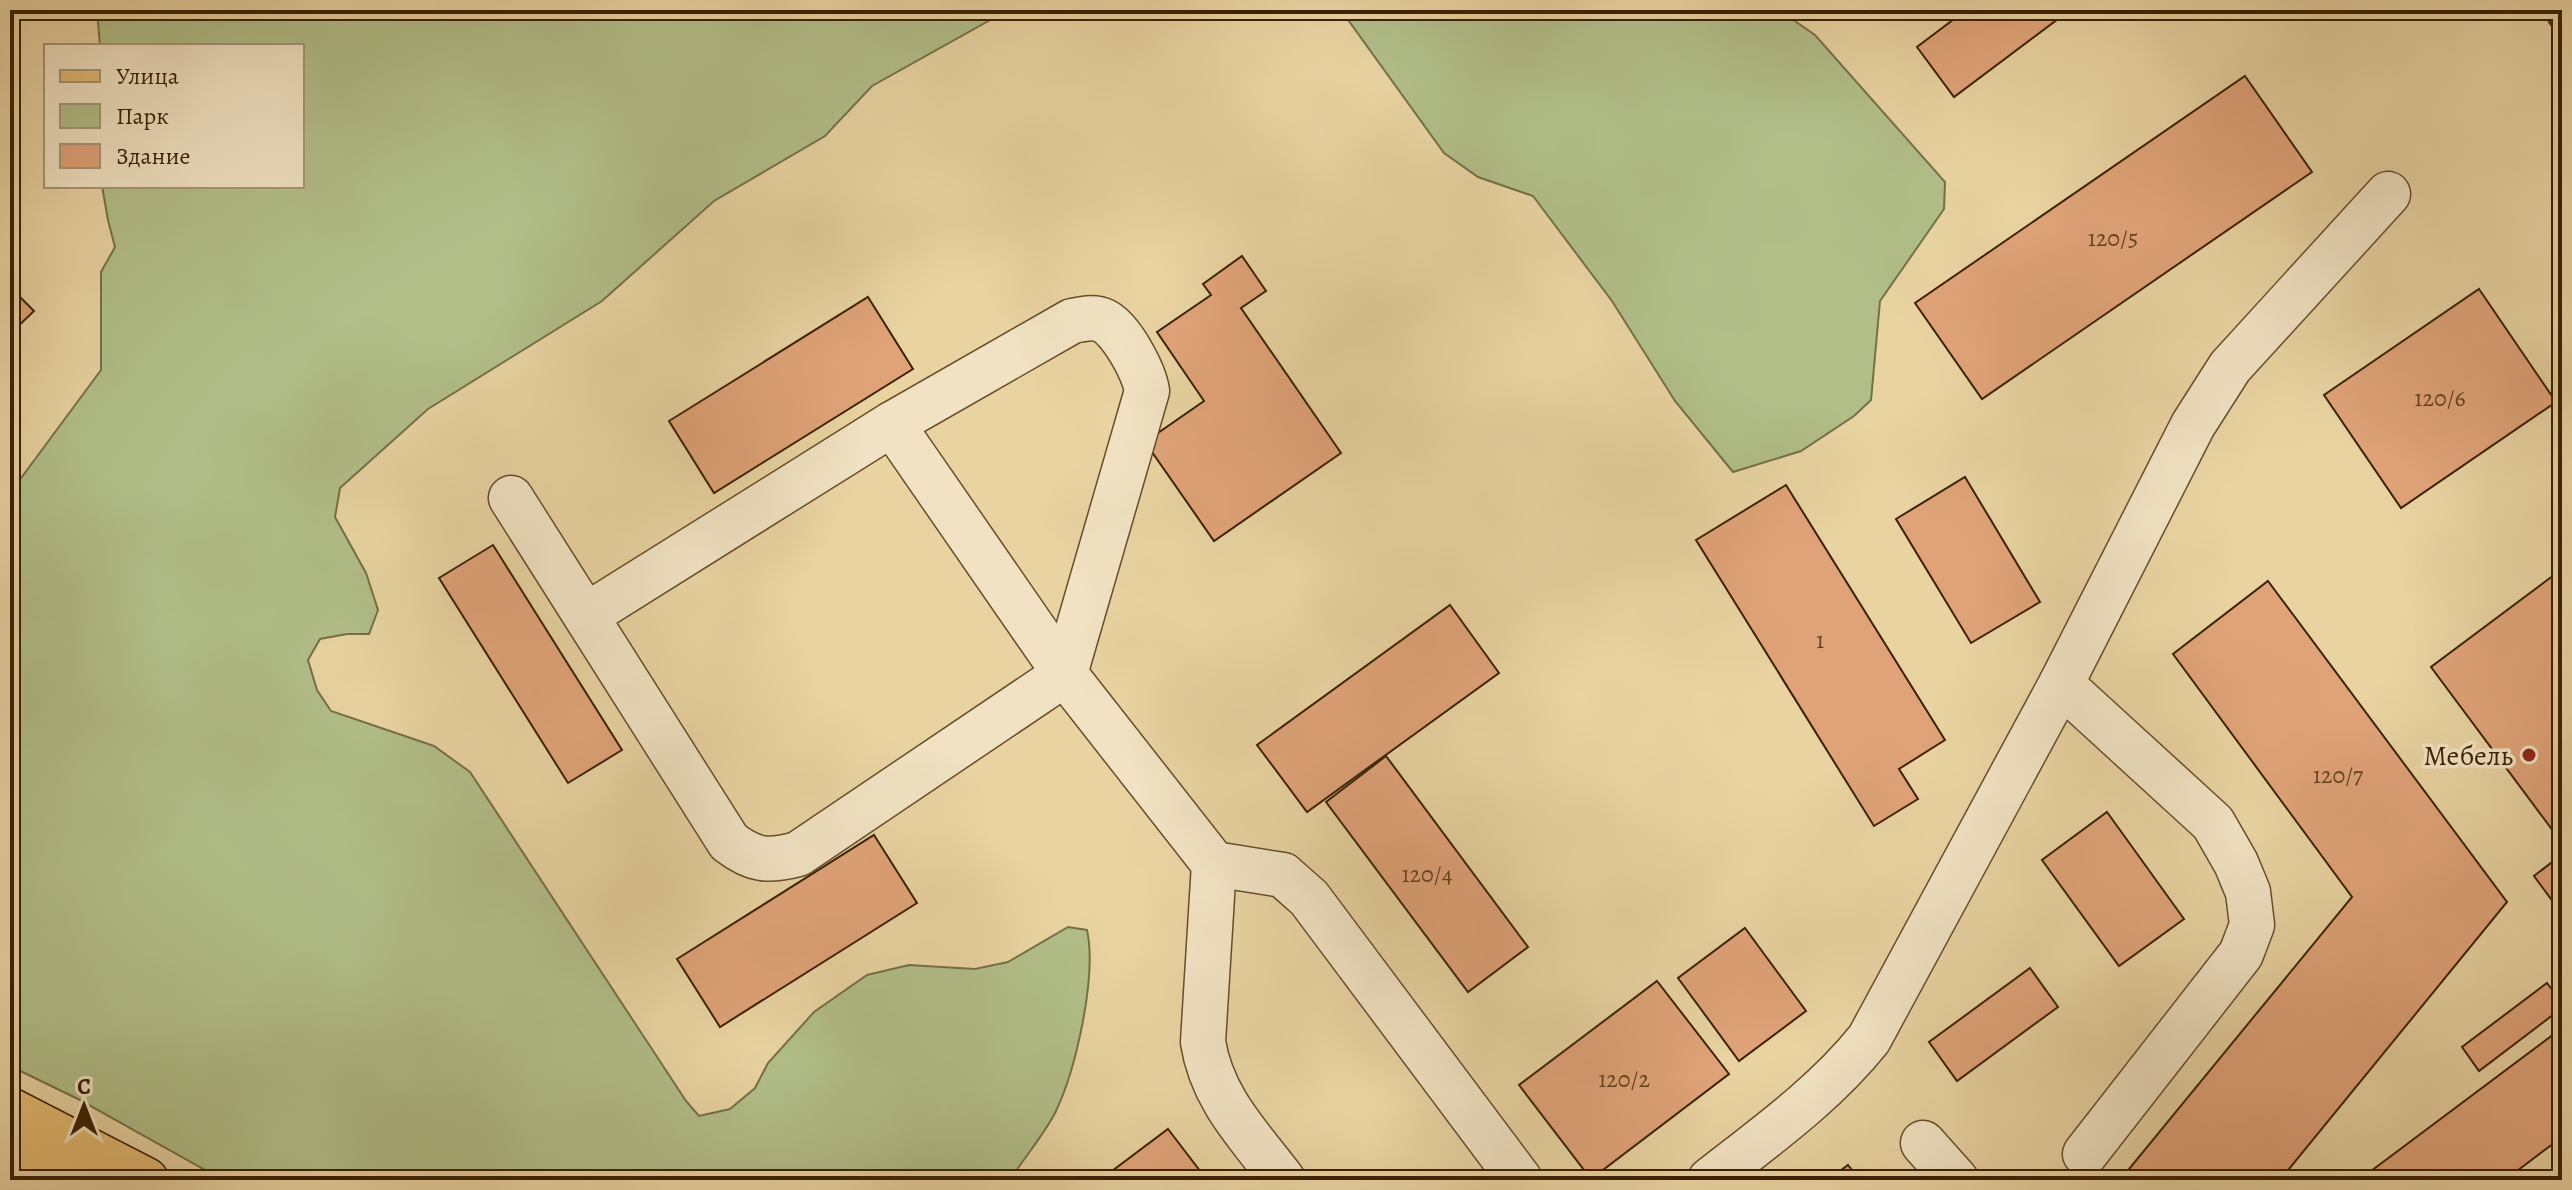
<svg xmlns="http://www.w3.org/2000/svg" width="2572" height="1190" font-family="Alegreya,serif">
	<rect width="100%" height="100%" fill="#e8d3a1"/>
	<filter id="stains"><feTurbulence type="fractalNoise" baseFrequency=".0025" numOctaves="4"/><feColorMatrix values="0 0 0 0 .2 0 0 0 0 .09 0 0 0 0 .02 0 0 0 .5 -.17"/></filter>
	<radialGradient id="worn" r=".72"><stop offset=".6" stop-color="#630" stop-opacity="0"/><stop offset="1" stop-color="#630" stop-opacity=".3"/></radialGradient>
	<!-- green -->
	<g fill="#b1be88" stroke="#767045" stroke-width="2">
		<path d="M97,10H1008L872,86L825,136L714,201L602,301L428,409L340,488L335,517L366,573L378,610L369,634H347L320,639L308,660L317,690L331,711L434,746L470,772L686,1101L699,1116L730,1109L755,1088L768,1063L814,1012L867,975L909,965L975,969L1008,962L1068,927L1087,930C1097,976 1076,1070 1055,1113C1043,1136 1024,1158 1010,1180H223L76,1098L10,1066V493L101,370V272L115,247L108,220L102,186H302V46H100Z"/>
		<path d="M1341,10H1727L1729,14L1747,17H1789L1815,35L1945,182L1944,209L1880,301L1871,400L1854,416L1801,451L1733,472L1675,401L1612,301L1533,196L1478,177L1444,153Z"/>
	</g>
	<!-- building -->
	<g fill="#dfa377" stroke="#3b2102" stroke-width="2">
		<path d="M1966,10H2070L1954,97L1917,47Z"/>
		<path d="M2562,12V40L2549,22Z"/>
		<path d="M2245,76L2312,172L1982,399L1915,303Z"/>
		<path d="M1242,256L1266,291L1241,308L1341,453L1214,541L1145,442L1204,401L1157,332L1211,295L1203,284Z"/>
		<path d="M10,287L34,311L10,334Z"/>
		<path d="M2479,289L2556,402L2401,508L2324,395Z"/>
		<path d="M868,297L913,369L714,493L669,421Z"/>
		<path d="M1965,477L2040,602L1971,643L1896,519Z"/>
		<path d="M1786,485L1945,740L1899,769L1918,799L1874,826L1696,540Z"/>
		<path d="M493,545L622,750L568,783L439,578Z"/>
		<path d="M2562,569V843L2431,667Z"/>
		<path d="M2268,581L2507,902L2280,1180H2120L2352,897L2173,654Z"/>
		<path d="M1450,605L1499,673L1307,812L1257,745Z"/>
		<path d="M1386,756L1528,947L1468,992L1326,802Z"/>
		<path d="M2107,812L2184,919L2119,966L2042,860Z"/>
		<path d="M874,835L917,903L720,1027L677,959Z"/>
		<path d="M2560,856L2562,859V914L2534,876Z"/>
		<path d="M1745,928L1806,1011L1739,1061L1678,978Z"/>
		<path d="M2030,968L2058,1007L1957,1081L1929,1042Z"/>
		<path d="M1657,981L1729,1074L1591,1179L1519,1085Z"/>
		<path d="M2547,983L2562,1003V1008L2479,1071L2462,1047Z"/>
		<path d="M2562,1028V1137L2505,1180H2359Z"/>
		<path d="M1168,1129L1207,1180H1100Z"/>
		<path d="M1848,1165L1860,1180H1828Z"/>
	</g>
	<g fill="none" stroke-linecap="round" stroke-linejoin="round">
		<!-- minor casing -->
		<g stroke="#664e2a" stroke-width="47">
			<g id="minor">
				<path d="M892,424L1065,674L1214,864L1283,875L1309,898L1520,1180"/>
				<path d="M511,498L729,842C754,861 768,862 798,854L1065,674L1147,391C1144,372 1122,330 1104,321C1094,316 1083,319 1072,321L892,424L587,615"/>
				<path d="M1214,864L1203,1042C1212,1099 1249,1135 1283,1180"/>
				<path d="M1923,1143L1956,1180"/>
				<path d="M2085,1154L2241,954L2252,925L2248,892L2236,863L2213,823L2061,684L2193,425L2230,367L2388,194"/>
				<path d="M1710,1180C1766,1136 1824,1095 1869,1039L2061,684"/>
			</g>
		</g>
		<!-- major casing -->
		<g stroke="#3b2102" stroke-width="47">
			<g id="major">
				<path d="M10,1110L146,1180"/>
				<path d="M10,1146L79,1180"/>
			</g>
		</g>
		<!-- path -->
		<path stroke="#3b2102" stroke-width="5" stroke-dasharray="2 4" stroke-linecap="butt" d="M188,1172L203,1180"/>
		<!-- minor -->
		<use href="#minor" stroke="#f0e2c2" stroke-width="44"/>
		<!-- major -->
		<use href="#major" stroke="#e4ba70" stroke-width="44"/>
	</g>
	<!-- markers -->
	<circle fill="#8f2418" stroke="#f0e2c2" stroke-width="3" cx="2529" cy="755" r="8"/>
	<g text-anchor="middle" stroke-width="7" stroke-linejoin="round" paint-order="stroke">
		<!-- number labels -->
		<g font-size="24" fill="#64421f">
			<text x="2113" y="246">120/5</text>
			<text x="2440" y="406">120/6</text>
			<text x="1820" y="648">1</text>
			<text x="2338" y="783">120/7</text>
			<text x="1427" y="882">120/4</text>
			<text x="1624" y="1087">120/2</text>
		</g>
		<!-- poi labels -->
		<g font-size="28" fill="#3b2102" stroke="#f0e2c2" text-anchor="end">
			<text x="2513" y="765">Мебель</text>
		</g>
	</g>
	<!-- margin -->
	<rect width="2572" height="1190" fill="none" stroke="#e8d3a1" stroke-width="40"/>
	<rect x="12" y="12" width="2548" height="1166" fill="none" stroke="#3b2102" stroke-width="4"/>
	<rect x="20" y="20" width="2532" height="1150" fill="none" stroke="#3b2102" stroke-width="2"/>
	<!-- legend -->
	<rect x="44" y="44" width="260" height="144" fill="#f0e2c2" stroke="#a89575" stroke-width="2"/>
	<rect x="60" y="70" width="40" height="12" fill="#e4ba70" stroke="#a89575" stroke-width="2"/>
	<text x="116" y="84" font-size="24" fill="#3b2102">Улица</text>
	<rect x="60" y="104" width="40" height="24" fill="#b1be88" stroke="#a89575" stroke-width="2"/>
	<text x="116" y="124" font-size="24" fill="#3b2102">Парк</text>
	<rect x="60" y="144" width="40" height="24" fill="#dfa377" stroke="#a89575" stroke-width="2"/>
	<text x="116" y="164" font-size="24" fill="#3b2102">Здание</text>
	<!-- north arrow -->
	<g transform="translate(84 1106)" stroke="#f0e2c2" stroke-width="6" paint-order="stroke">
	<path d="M0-6L14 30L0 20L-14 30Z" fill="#3b2102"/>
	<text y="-12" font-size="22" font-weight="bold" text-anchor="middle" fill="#3b2102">С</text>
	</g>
	<rect width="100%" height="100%" filter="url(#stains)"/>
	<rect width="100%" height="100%" fill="url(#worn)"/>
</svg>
